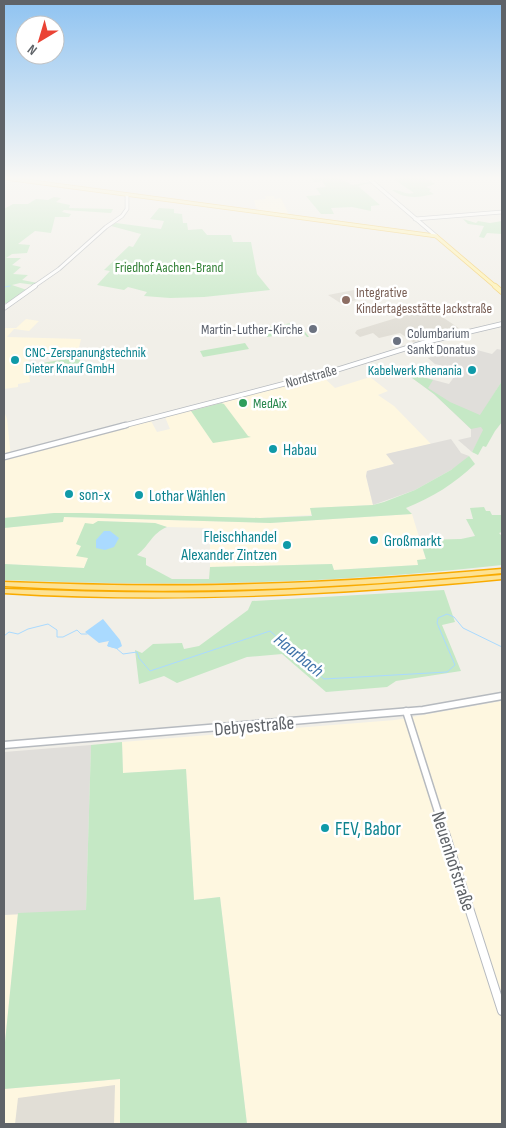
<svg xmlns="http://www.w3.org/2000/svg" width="506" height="1128" font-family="'Sofia Sans Condensed',sans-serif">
	<rect width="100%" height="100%" fill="#f1efe8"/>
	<!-- commercial -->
	<g fill="#fef7e0">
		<path d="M265,196H274L275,199L281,198L289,215L257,211L258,208H256L254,200L266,199Z"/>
		<path d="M26,319L39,321L29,331L14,329L7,337L81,339L79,348L30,351L28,365L30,382L18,384V387L4,389V328H16Z"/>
		<path d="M322,376L335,388L370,377L388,391L378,395L394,406L431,444L387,454L394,464L367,471L366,476L373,505L311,508V515L260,518L82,513H54L4,518V411L7,419L11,457L151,421L157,432L170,429L165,417Z"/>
		<path d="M412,514L426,560L418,565L333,570L332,564L210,567V528L167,527L155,523L98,521L76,544L81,546L88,558L84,568L4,564V528L62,522L64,517L270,523Z"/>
		<path d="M502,701V1124H247L220,897L194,900L186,769L123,773L122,742L395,720Z"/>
		<path d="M18,913L4,1052V915Z"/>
		<path d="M121,1079L120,1124H4V1089Z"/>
	</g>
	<!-- industrial -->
	<g fill="#e0deda">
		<path d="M469,345L477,350L492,354L497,349L502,350V381L477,421L484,430L472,452L458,440L471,437V429L434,394L404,372L449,384L459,370L435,364L428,358Z"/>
		<path d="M451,439L461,453L469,456L461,463L451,470L415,490L373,505L366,476L367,471L394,464L386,454Z"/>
		<path d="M91,745L86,911L4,915V752Z"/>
	</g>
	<!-- education -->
	<g fill="#e1ded6">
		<path d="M359,289L371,296L342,304L328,295Z"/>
		<path d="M429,308L463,331L413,342L400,333L379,338L373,333L360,337L355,333L357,330L383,322Z"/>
		<path d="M115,1085L114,1124H15L18,1098Z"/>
	</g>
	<!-- green -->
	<g fill="#c5e8c5">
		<path d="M310,178H340L352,185L370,182L371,183L358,186L380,205L371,206V211L352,207L331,208L334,214H321L306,196L321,195L316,188L326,187L322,181L314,182Z"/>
		<path d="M392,178H425L435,184L426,187L431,189L429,191L434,194C420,197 406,200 392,190C400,189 405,195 414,193Z"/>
		<path d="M54,197L61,198L56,202L70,205L69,208L113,209L111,213L64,210L62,212L71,214L69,217H55L51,233L35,231L18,244L30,245L27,253L12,254L6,258H21L12,265L21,267L13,274L28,275L22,280L38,283L35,285L20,283L12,285L27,290L8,303H4V209L13,204H28L36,199L48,200Z"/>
		<path d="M159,208L174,209V213L182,214L183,223H187L188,230L202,229L207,235H231L233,242H251L257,274L270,290L204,297L170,298L144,296L147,292L128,287L124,290L97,285L110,271L104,270L129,246L133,247L141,234L111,226L116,223L161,229L164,221L150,219Z"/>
		<path d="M463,219L476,223L478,221L490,223L502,221V234L487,233L484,238L479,237L484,226L468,224Z"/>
		<path d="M292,323L297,328L303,329L309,337H307L302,331L267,337L262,328Z"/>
		<path d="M245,343L249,349L203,357L200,351Z"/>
		<path d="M79,357L81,364L85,367L47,375L42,363Z"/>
		<path d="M404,372L433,380L428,388L450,402L480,415L502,381V422L495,431L486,447L483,446L478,455L472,452L483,430L481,427L471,429L434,394Z"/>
		<path d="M221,403L224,404L248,436L251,437L213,443L191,411Z"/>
		<path d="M469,456L475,464C454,484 433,497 406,508L412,514L270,523L64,517L63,522L4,528V518L54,513H82L260,518L312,516L310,508L373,505L384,502L415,490L451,470Z"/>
		<path d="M484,507L486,511H490L492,515H502V532L499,533L502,536V565C337,584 170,587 4,580V564L84,568L88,558L76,556L81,546L76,544L85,523L93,524L98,521L155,523L167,527C151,534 150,545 137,555L146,558V565L172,579H209L210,567L332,564L334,570L418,565L417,560L426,559L420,540L461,539L475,536L466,519H473L470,508Z"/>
		<path d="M444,590L455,622L442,625L461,671L396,681L387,687L326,692L282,654L247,657L177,683L164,676L139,684L135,650L142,653L153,644L182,643L184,649L199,646L248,610L252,601Z"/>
		<path d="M122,742L123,773L186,769L194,900L220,897L247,1124H120V1079L4,1089V1052L18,913L86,910L91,745Z"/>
	</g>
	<!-- water -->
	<g fill="#aadaff">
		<path d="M104,531H110L119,538L114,547L105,550L96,548V540Z"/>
		<path d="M103,619L120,640L122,646L117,649L107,646L109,641L99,643L85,632Z"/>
	</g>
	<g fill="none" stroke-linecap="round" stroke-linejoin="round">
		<!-- stream -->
		<g stroke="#aadaff" stroke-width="1">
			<path d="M4,287L10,286"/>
			<path d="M4,636L9,632L18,634L28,629L48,624L57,630V637H63L77,630L81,634H87"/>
			<path d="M110,640L108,646L116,648L123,654L137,652L139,658L150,671L270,631L324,679L447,672L455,665L437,623L438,618L447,614L454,617L463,628L502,647"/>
		</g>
		<!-- secondary-far4 casing -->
		<g stroke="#b6babf" stroke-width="4.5">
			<g id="secondary-far4">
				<path d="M368,178L436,236"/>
				<path d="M415,219L502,212"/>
				<path d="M33,287L59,269L106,227L122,216L127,209V195"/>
			</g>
		</g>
		<!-- secondary-far3 casing -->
		<g stroke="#b6babf" stroke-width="5.5">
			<g id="secondary-far3">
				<path d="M4,308L35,286"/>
				<path d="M122,426L333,371L426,342L502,324"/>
			</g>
		</g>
		<!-- secondary-far2 casing -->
		<g stroke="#b6babf" stroke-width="7">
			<path id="secondary-far2" d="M4,457L126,425"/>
		</g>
		<!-- secondary-far1 casing -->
		<g stroke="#b6babf" stroke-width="9">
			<g id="secondary-far1">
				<path d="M406,711L445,834"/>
				<path d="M4,745L423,710L502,696"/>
			</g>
		</g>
		<!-- secondary casing -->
		<g stroke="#b6babf" stroke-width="10">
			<path id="secondary" d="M445,833L502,1011"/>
		</g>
		<!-- primary-far1 casing -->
		<g stroke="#f2c960" stroke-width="4.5">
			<path id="primary-far1" d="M4,178L436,236L496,287"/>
		</g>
		<!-- primary casing -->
		<g stroke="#f2c960" stroke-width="6">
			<path id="primary" d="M495,286L502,292"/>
		</g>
		<!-- highway casing -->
		<g stroke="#f9ab00" stroke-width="3">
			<g id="highway">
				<path d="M502,569V573C337,589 170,596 4,586V582C88,585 171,587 255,584C338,582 420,576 502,569Z"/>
				<path d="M502,575V579C337,595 170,603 4,593V589C88,592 171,594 255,591C338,588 420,582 502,575Z"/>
			</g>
		</g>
		<!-- secondary-far4 -->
		<use href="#secondary-far4" stroke="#fff" stroke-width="3"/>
		<!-- secondary-far3 -->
		<use href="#secondary-far3" stroke="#fff" stroke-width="4"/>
		<!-- secondary-far2 -->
		<use href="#secondary-far2" stroke="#fff" stroke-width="4.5"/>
		<!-- secondary-far1 -->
		<use href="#secondary-far1" stroke="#fff" stroke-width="6"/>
		<!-- secondary -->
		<use href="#secondary" stroke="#fff" stroke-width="8"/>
		<!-- primary-far1 -->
		<use href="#primary-far1" stroke="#fff2af" stroke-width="3"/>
		<!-- primary -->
		<use href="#primary" stroke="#fff2af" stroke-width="4.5"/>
		<!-- highway -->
		<use href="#highway" fill="#fde293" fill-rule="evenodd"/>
	</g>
	<!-- sky -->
	<linearGradient id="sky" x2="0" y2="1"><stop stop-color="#8fc3f1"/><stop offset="0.53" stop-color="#f9f8f5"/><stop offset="1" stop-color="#f9f8f5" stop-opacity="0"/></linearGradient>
	<rect width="506" height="336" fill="url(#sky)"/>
	<!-- markers -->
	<circle fill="#8d6e63" stroke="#fff" stroke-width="2" cx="346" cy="300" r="5"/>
	<g fill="#6b7280" stroke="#fff" stroke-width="2">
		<circle cx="313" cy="329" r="5"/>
		<circle cx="397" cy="341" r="5"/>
	</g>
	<g fill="#0f9aa8" stroke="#fff" stroke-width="2">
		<circle cx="15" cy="360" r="5"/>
		<circle cx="472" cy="370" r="5"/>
		<circle cx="273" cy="449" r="5"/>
		<circle cx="69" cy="494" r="5"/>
		<circle cx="139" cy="495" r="5"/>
		<circle cx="374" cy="540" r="5"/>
		<circle cx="287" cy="545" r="5"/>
		<circle cx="325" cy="828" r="5"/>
	</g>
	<circle fill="#2e9e5b" stroke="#fff" stroke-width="2" cx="243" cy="403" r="5"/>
	<g text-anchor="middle" stroke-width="5" stroke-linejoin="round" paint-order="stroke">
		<!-- far-park labels -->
		<g font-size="14" fill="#348238" stroke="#fff">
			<text x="169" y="272">Friedhof Aachen-Brand</text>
		</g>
		<!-- far-education labels -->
		<g font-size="14" fill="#785e54" stroke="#fff" text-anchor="start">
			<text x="356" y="297">Integrative<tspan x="356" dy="16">Kindertagesstätte Jackstraße</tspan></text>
		</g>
		<!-- far-worship labels -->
		<g font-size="14" fill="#5b616d" stroke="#fff" text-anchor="end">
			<text x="303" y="334">Martin-Luther-Kirche</text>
			<text x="407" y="338" text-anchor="start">Columbarium<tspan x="407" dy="16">Sankt Donatus</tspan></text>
		</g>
		<!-- far-culture labels -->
		<g font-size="14" fill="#0d838f" stroke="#fff" text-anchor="start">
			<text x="25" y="357">CNC-Zerspanungstechnik<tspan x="25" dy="16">Dieter Knauf GmbH</tspan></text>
			<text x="462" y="375" text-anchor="end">Kabelwerk Rhenania</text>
		</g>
		<!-- far-street labels -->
		<g font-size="14" fill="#5f6368" stroke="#fff">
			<text transform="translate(311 376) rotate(-15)" y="5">Nordstraße</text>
		</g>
		<!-- far-leisure labels -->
		<g font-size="14" fill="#27864d" stroke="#fff" text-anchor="start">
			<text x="253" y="408">MedAix</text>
		</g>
		<!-- culture labels -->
		<g font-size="16" fill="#0d838f" stroke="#fff" text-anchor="start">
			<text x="283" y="455">Habau</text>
			<text x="79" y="500">son-x</text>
			<text x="149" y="501">Lothar Wählen</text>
			<text x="277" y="542" text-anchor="end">Fleischhandel<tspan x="277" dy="18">Alexander Zintzen</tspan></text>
			<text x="384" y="546">Großmarkt</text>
		</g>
		<!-- water labels -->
		<g font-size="18" font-style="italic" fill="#4174aa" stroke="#fff">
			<text transform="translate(299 655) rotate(39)" y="6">Haarbach</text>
		</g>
		<!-- near-street labels -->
		<g font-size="19" fill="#5f6368" stroke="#fff">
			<text transform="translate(254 725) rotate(-5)" y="7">Debyestraße</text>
			<text transform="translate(454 861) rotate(72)" y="7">Neuenhofstraße</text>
		</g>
		<!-- near-culture labels -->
		<g font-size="19" fill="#0d838f" stroke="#fff" text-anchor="start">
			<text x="335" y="835">FEV, Babor</text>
		</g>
	</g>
	<!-- border -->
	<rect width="506" height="1128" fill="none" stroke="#5f6368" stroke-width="10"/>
	<!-- north arrow -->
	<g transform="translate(40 40) rotate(218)"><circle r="24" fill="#ffffff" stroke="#bfc1c3"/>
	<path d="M0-4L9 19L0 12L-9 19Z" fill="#ea4335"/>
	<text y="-8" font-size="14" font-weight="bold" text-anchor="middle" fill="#5f6368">N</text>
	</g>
</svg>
